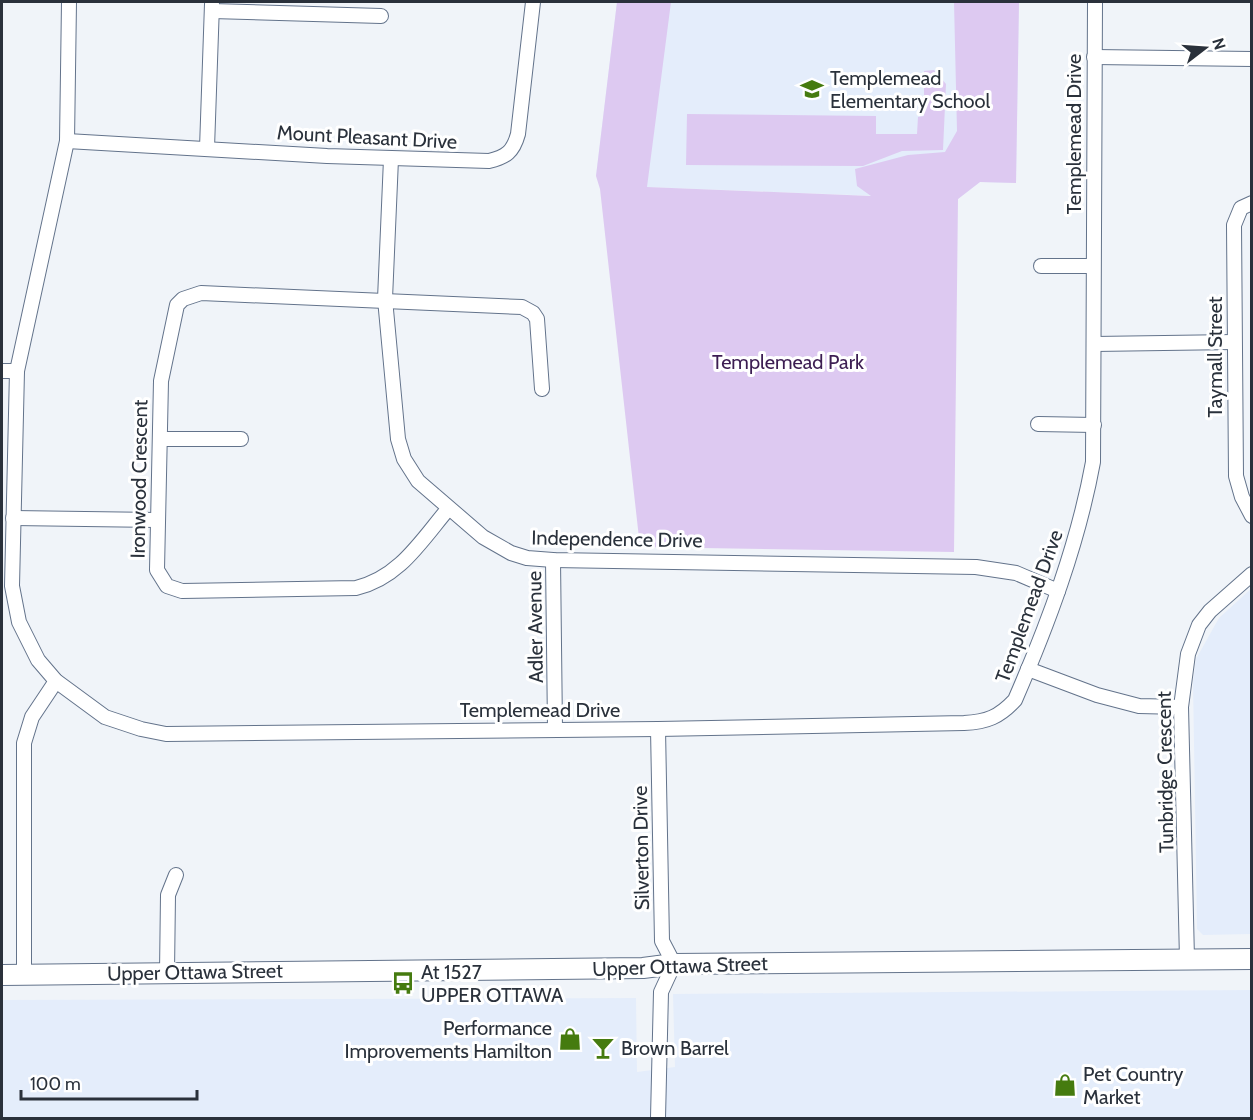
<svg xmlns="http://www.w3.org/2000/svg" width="1253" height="1120" font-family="Cabin,sans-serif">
	<rect width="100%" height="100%" fill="#f0f4f9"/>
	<!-- built -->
	<g fill="#e4edfb">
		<path d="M617,2H1019L1016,183L980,182L958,199L647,187L596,176Z"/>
		<path d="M1251,589V934L1203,935L1197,929L1193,683L1196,659L1219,618Z"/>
		<path d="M1251,990V1118H2V1000L636,998L637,1072L675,1067L673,994Z"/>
	</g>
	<!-- green -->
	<g fill="#ddc9f1">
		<path d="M617,2H671L647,187L871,196L857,186L855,169L908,155L945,152L957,131L954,2H1019L1016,183L980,182L958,199L954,552L640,547L600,189L596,176Z"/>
		<path d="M934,70L946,84L943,150L902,151L863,166L686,165L687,114L876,116V134H917L918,117L924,116V71Z"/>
	</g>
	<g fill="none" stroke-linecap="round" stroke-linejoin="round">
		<!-- street casing -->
		<g stroke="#63738b" stroke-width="16">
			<g id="street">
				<path d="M69,2L67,141L17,371L12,586L19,622L38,660L56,681L105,717L141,729L166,734L658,729L964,723C987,722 999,717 1015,700C1048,624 1078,544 1093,462L1095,2"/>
				<path d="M212,11L381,16"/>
				<path d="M1094,57L1252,59"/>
				<path d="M67,141L327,156L489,161C506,157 513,152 518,134L533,2"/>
				<path d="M207,148L212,4"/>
				<path d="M391,159L385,299L398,439L404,459L418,481L483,537L511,553L527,558L553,560L976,567L1016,573L1058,591"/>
				<path d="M1252,203L1241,208L1234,225L1236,476L1242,497L1252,516"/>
				<path d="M1041,266H1093"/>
				<path d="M1094,344L1234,342"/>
				<path d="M2,371H17"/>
				<path d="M1038,424L1094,425"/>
				<path d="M160,439H241"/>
				<path d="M448,509C421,541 399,578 356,588L182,591L167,586L157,570L161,381L177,305L183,299L201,293L522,307L533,313L537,319L542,389"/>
				<path d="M13,518L157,520"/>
				<path d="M553,560L555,729"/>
				<path d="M1028,669L1097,695L1139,706L1181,707"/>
				<path d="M1187,959L1181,707L1188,654L1199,625L1210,611L1252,574"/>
				<path d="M167,972L168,895L176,875"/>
				<path d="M24,975V743L32,717L56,681"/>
				<path d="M658,1118L661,992L674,964L662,941L658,729"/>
			</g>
		</g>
		<!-- secondary casing -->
		<g stroke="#63738b" stroke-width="22">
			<path id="secondary" d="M2,975L643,968L674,964L1252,959"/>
		</g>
		<!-- street -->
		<use href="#street" stroke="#fff" stroke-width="14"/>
		<!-- secondary -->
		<use href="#secondary" stroke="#fff" stroke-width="20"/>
	</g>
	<!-- icons -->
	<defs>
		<g id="school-bare" transform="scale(1.8)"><path d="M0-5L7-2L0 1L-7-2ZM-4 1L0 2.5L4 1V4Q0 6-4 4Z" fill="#457b0f" stroke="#fff" stroke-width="2.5" paint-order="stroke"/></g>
		<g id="bus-bare" transform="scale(1.8)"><path d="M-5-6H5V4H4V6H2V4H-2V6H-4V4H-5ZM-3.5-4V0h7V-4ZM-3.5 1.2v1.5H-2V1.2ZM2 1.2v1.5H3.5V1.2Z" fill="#457b0f" stroke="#fff" stroke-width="2.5" paint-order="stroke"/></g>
		<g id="shop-bare" transform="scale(1.8)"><path d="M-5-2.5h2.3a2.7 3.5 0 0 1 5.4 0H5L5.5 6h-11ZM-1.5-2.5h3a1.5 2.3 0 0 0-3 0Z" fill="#457b0f" stroke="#fff" stroke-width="2.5" paint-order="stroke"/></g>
		<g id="bar-bare" transform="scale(1.8)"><path d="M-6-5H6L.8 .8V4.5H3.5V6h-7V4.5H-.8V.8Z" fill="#457b0f" stroke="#fff" stroke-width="2.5" paint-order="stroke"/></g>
	</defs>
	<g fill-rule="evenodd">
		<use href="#school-bare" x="812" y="89"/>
		<use href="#bus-bare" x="403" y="983"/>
		<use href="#shop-bare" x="570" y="1039"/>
		<use href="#bar-bare" x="603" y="1048"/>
		<use href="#shop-bare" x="1065" y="1085"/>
	</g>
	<g text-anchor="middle" stroke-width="6" stroke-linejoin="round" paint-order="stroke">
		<!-- poi labels -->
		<g font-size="20" fill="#2a313b" stroke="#fff" text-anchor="start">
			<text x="830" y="85">Templemead<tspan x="830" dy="23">Elementary School</tspan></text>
			<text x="421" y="979">At 1527<tspan x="421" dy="23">UPPER OTTAWA</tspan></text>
			<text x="552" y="1035" text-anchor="end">Performance<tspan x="552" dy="23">Improvements Hamilton</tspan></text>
			<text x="621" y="1055">Brown Barrel</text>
			<text x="1083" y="1081">Pet Country<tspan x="1083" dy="23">Market</tspan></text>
		</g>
		<!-- street labels -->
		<g font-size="20" fill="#2a313b" stroke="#fff">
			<text transform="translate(1074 134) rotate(-90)" y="7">Templemead Drive</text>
			<text transform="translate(367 137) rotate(3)" y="7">Mount Pleasant Drive</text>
			<text transform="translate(1215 357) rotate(-90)" y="7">Taymall Street</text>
			<text transform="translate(139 479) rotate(-89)" y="7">Ironwood Crescent</text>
			<text transform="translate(617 539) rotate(1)" y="7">Independence Drive</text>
			<text transform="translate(1029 606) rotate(-70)" y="7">Templemead Drive</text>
			<text transform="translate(535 627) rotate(-91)" y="7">Adler Avenue</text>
			<text x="540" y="717">Templemead Drive</text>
			<text transform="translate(1165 772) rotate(-91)" y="7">Tunbridge Crescent</text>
			<text transform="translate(641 848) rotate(-91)" y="7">Silverton Drive</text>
			<text transform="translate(680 966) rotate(-2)" y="7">Upper Ottawa Street</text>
			<text transform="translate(195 972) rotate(-1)" y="7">Upper Ottawa Street</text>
		</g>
		<!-- park labels -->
		<g font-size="20" fill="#3c1d52" stroke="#fff">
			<text x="788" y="369">Templemead Park</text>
		</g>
	</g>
	<!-- border -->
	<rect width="1253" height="1120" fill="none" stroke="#2a313b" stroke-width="6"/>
	<!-- north arrow -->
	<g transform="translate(1205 48) rotate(73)" stroke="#ffffff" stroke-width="4.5" paint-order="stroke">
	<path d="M0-4.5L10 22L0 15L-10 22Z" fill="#2a313b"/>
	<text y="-9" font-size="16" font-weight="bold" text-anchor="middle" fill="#2a313b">N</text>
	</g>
	<!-- scale -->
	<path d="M21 1090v9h176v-9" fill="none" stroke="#2a313b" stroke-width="3"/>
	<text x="30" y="1090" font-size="18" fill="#2a313b" stroke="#ffffff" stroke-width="4.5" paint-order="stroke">100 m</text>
</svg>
